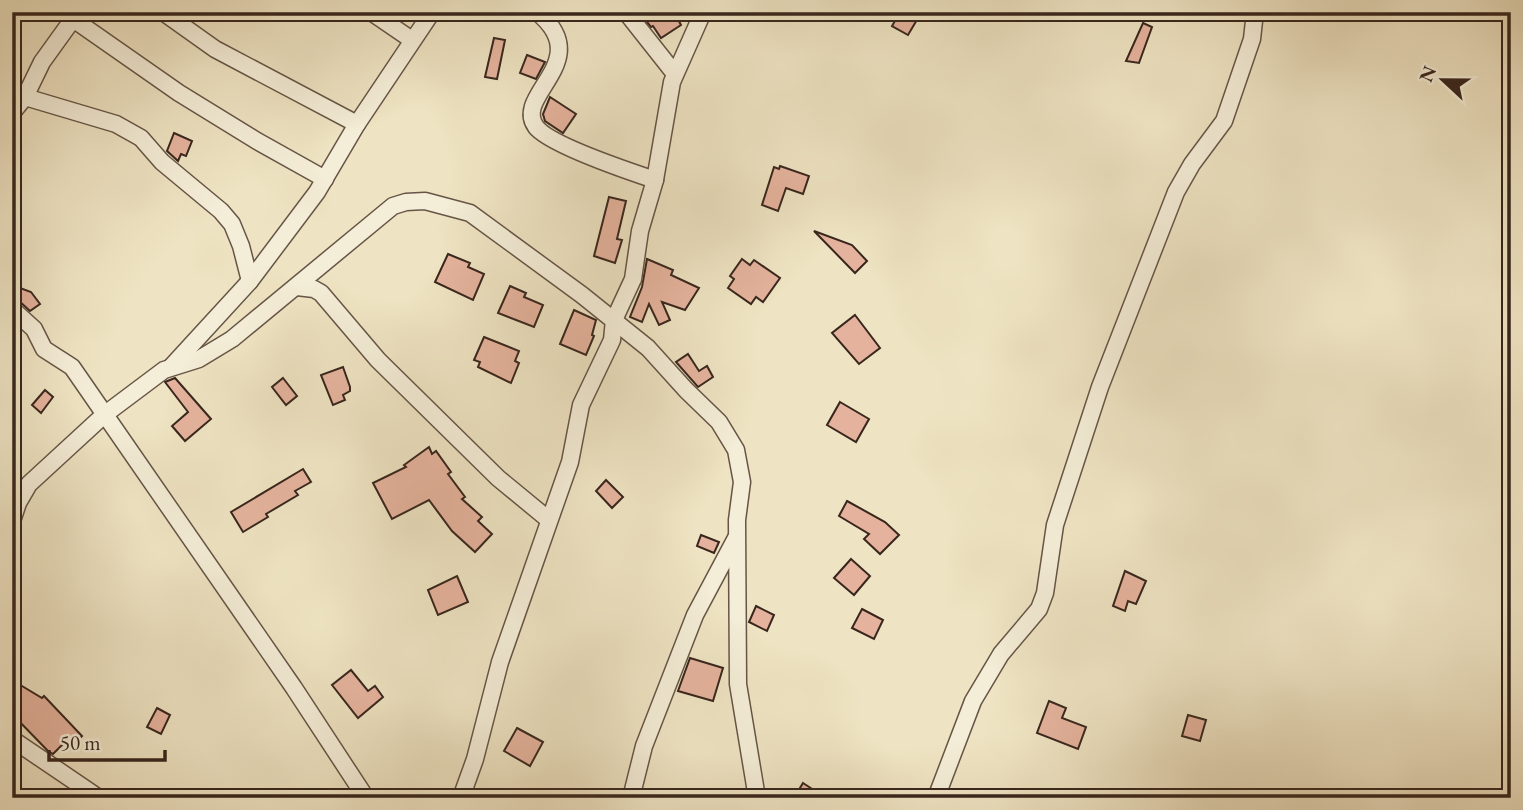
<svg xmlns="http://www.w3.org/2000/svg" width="1523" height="810" font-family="'EB Garamond',serif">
	<rect width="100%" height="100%" fill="#eee3c2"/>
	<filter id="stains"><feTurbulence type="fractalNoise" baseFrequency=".00286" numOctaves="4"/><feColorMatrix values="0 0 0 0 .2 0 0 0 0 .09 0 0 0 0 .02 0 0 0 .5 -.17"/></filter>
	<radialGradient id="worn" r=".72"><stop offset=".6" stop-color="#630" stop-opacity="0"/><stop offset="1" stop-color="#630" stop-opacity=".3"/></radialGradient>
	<!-- building -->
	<g fill="#e5b39d" stroke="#38261d" stroke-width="2">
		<path d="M645,12H674L681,25L661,38L653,26L651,27L641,14Z"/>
		<path d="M900,12H908L918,18L908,35L892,26Z"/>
		<path d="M1143,23L1152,27L1139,63L1126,61Z"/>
		<path d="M494,38L505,40L497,79L485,77Z"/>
		<path d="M527,55L545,62L536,79L520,73Z"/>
		<path d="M550,97L576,114L563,133L545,121L543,114Z"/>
		<path d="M174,133L192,141L186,156L181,154L178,161L167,151Z"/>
		<path d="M780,166L809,176L803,194L786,188L778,211L762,205L774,167L779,169Z"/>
		<path d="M609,197L626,201L617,239L622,240L615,263L594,256Z"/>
		<path d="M814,231L852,245L867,261L855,273Z"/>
		<path d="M448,254L470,263L468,267L484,274L473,300L435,282Z"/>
		<path d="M647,259L673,270L671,275L699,288L685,310L662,302L670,320L659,325L649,304L642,322L630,317L642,287Z"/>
		<path d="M742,259L750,265L754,260L780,278L763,302L756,297L751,304L728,288L734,279L730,276Z"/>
		<path d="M12,285L31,292L40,304L30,311L19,301L12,299Z"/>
		<path d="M510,286L526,293L524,297L543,305L534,327L498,313Z"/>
		<path d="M574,310L596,320L592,335L594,336L586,355L560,344Z"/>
		<path d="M855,315L880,348L859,364L832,333Z"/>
		<path d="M484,337L519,351L515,361L519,363L511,383L478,367L480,362L474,360Z"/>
		<path d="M688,354L699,371L707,366L713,377L698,387L676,362Z"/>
		<path d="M343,367L350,387V391L343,395L345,400L333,405L321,375Z"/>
		<path d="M175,378L211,419L185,441L172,426L188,412L165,382Z"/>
		<path d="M283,378L297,396L286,405L272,387Z"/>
		<path d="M45,390L53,397L41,413L32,405Z"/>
		<path d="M840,402L869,419L856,442L827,425Z"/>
		<path d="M429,447L432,454L436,451L451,472L448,474L465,497L462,499L482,517L478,521L492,534L475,552L452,531L429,500L392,519L373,483L406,467L404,465Z"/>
		<path d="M303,469L311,482L295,491L298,495L266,514L268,517L243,532L231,512Z"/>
		<path d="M606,480L623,497L612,508L596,491Z"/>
		<path d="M847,501L885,522L899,535L880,554L864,539L869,534L839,516Z"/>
		<path d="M701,535L719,542L714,553L697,546Z"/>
		<path d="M851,559L870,576L854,595L834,578Z"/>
		<path d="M1125,571L1146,581L1136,604L1128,601L1125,611L1113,606Z"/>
		<path d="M457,576L468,602L438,615L428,590Z"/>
		<path d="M756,606L774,615L767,631L749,622Z"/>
		<path d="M862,609L883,620L874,639L852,628Z"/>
		<path d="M690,658L723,668L713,701L678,691Z"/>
		<path d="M351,670L368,691L375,686L383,697L358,718L332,685Z"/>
		<path d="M12,680L42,698L44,696L82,736L71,747L66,741L53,754L48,751L12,714Z"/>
		<path d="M1049,701L1066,708L1062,718L1086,727L1078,749L1037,733Z"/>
		<path d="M157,708L170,715L161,734L147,727Z"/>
		<path d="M1188,715L1206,720L1200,741L1182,736Z"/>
		<path d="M517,728L543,742L530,766L504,751Z"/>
		<path d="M803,783L826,798H794Z"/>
	</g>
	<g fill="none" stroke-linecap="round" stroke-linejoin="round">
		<!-- minor casing -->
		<g stroke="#665546" stroke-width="19">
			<g id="minor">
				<path d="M163,12L215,49L357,124"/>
				<path d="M371,12L412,40"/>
				<path d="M537,12C597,61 512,95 536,127C550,145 631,172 655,180"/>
				<path d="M626,12L675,74"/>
				<path d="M73,19L179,93L257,141L325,179"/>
				<path d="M25,97L116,124L141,138L162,162L221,211L232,224L241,246L250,281"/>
				<path d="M12,113L25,97L42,62L78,12"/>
				<path d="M297,287L314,289L321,293L378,360L498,478L549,520"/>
				<path d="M12,309L34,329L44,349L72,367L294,688L366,798"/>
				<path d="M172,366L250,281L317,192L357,124L432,12"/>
				<path d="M12,521L18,503L29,484L104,415L164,370L199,359L232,339L393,206L406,202L425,201L470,213L582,295L648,348L686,390L719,422L736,450L742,482L737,520L738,684L757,798"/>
				<path d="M12,739L99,798"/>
				<path d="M461,798L475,759L500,662L570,462L581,405L612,340L614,320L633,279L640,231L655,180L672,82L703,12"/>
				<path d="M631,798L644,746L695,615L736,538"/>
				<path d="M936,798L973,701L1001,654L1039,609L1045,593L1055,525L1100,387L1176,192L1192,164L1224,121L1252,39L1255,12"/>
			</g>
		</g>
		<!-- minor -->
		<use href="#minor" stroke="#f4edd7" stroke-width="16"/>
	</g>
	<!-- margin -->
	<rect width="1523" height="810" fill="none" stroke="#eee3c2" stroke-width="42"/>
	<rect x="14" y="14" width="1495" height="782" fill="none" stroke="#38261d" stroke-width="3.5"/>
	<rect x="21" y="21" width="1481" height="768" fill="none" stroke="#38261d" stroke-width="2"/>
	<!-- north arrow -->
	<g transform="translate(1443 80) rotate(292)" stroke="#f4edd7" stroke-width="5" paint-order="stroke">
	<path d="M0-5L12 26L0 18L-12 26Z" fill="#38261d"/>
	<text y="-10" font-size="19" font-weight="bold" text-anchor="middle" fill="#38261d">N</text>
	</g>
	<!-- scale -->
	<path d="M49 750v10h116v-10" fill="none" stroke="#38261d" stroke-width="3.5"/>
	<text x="60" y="750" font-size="21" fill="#38261d" stroke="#f4edd7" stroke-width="5" paint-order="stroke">50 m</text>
	<rect width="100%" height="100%" filter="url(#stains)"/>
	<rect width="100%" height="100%" fill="url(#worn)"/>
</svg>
